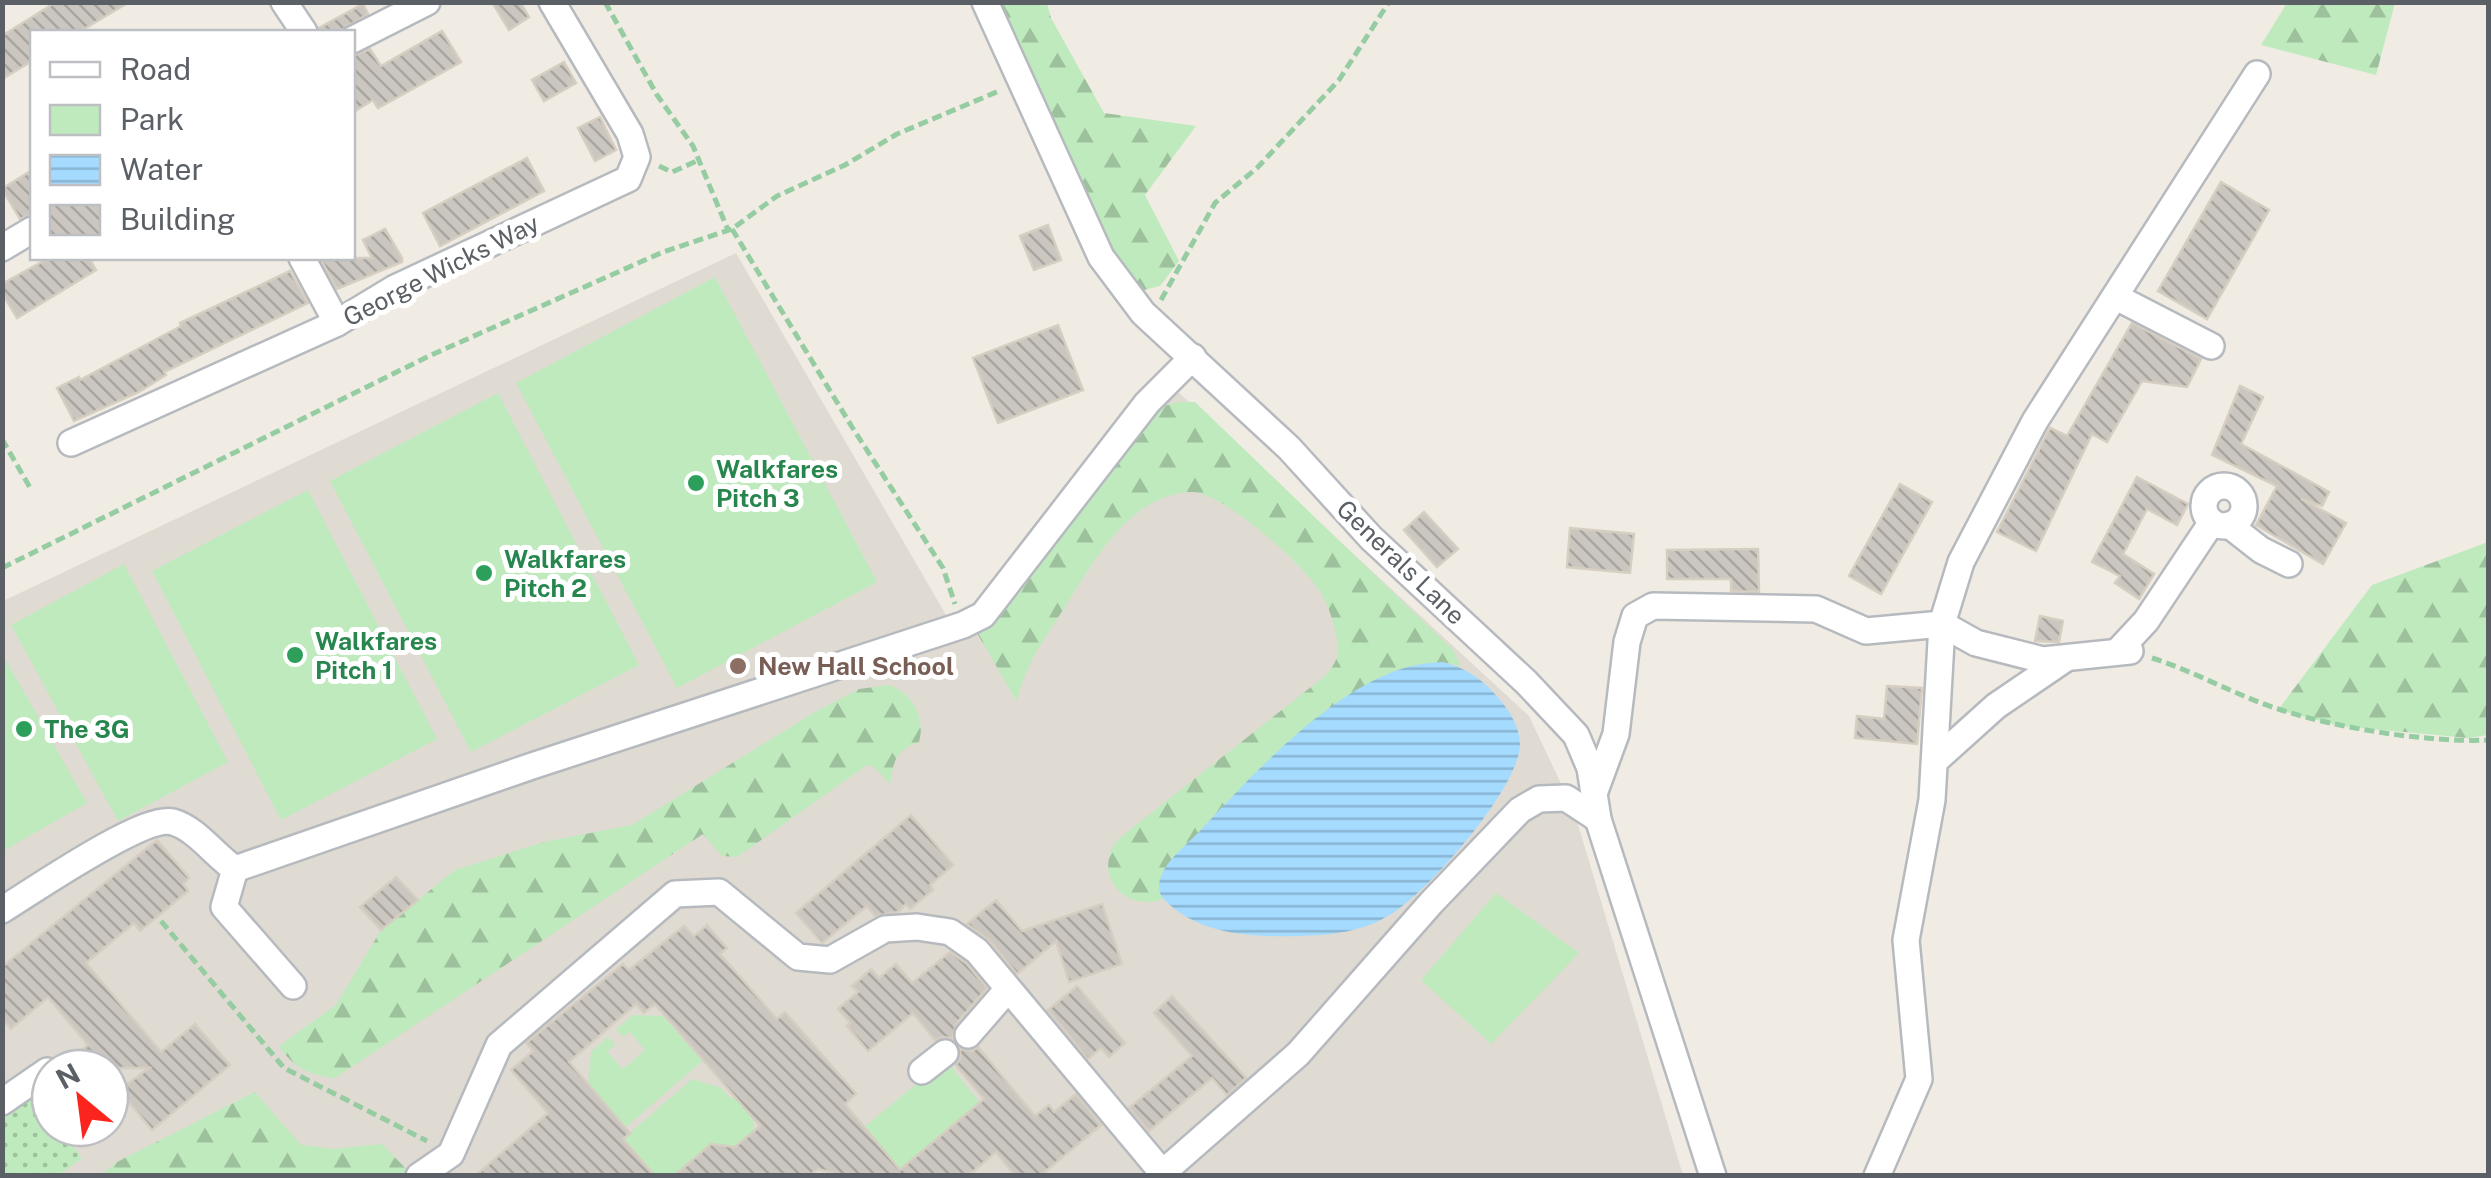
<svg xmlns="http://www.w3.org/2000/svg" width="2491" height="1178" font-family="'Public Sans',sans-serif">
	<defs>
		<pattern id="forest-firs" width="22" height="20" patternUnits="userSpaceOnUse" patternTransform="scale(2.5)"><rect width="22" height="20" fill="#bfeabd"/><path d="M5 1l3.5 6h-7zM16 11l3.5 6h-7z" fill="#9ec19d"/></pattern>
		<pattern id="park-dots" width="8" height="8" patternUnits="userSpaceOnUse" patternTransform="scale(2.5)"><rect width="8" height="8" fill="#bfeabd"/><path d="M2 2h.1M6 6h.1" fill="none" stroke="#9ec19d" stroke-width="1.8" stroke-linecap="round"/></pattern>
		<pattern id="water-rules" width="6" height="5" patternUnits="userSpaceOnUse" patternTransform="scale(2.5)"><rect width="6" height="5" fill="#a4dbff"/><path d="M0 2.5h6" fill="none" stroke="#89b5d2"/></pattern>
		<pattern id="building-back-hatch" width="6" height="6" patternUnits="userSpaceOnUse" patternTransform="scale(2.5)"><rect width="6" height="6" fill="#cbc7c0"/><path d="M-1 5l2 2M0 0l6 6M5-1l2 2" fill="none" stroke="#a8a5a0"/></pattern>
	</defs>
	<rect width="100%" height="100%" fill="#f0ece3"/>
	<!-- education -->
	<path fill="#dfdbd2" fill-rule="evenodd" d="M736,253L946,615L1000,609L1177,391L1529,716L1574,811L1683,1175L3,1176V601ZM50,1068H110V1128H50Z"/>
	<!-- green -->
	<g fill="#bfeabd">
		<path d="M715,277L877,582L677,688L516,383Z"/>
		<path d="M498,393L639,665L471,752L330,481Z"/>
		<path d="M308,490L437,739L281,820L152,571Z"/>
		<path d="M124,564L228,762L118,821L11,625Z"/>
		<path d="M3,655L87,803L3,851H2Z"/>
		<path d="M1496,893L1579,953L1491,1044L1421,980Z"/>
		<path d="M633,1015L663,1016L702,1061L625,1128L588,1085L591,1052L608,1037L615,1045L607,1052L623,1069L645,1050L630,1032L623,1037L616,1029Z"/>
		<path d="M946,1060L980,1103L901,1169L896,1164L890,1168L864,1127Z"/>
		<path d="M692,1079L721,1088L731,1099L735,1096L752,1116L754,1131L741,1142L740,1147L711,1144L687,1165L686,1175H655L623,1139Z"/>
	</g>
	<!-- forest -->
	<g fill="url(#forest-firs)">
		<path d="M997,3H1047L1051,18L1104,113L1196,126L1145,195L1179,261L1160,286L1144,290L1115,261Z"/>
		<path d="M2287,3H2395L2376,75L2261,45Z"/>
		<path d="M1178,402H1195L1453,650L1461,666L1442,662L1229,800L1174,859L1159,891L1163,899C1132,911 1098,885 1111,851C1113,843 1121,837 1127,832L1325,676C1332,668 1338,660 1338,649C1338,634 1328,603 1320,591C1302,564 1221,489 1189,492C1133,496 1099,552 1073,594C1053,627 1024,663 1017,702L977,633L991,625L1003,612L1111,461L1149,416L1164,406Z"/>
		<path d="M2488,542V735L2468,738L2340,726L2278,710L2372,585Z"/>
		<path d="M888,685C912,692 926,718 919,742C896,750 894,759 890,784L873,766L867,765L737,857L722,856L703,834L335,1078C310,1075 293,1068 279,1046L336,1005L381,930L455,870L544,842L632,825L815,712L859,689Z"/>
		<path d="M255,1092L301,1145L333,1149L382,1144L410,1173L405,1176H99L117,1162Z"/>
	</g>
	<!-- park -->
	<path fill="url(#park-dots)" d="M34,1092L50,1114V1128H60L82,1158L59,1175H3L2,1115Z"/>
	<!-- water -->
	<path fill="url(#water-rules)" d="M1442,662C1463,667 1478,676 1493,692C1506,706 1520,724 1520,745C1519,788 1426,895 1388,916C1361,932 1331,935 1300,936C1256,937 1205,936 1170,905C1164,900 1159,895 1159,887C1159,866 1185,846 1198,833C1250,777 1319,702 1390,673C1407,666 1424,663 1442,662Z"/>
	<!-- building -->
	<g fill="url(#building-back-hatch)" stroke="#d5cec1" stroke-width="2.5">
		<path d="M56,2H129L79,32H32V61L2,79V36Z"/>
		<path d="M492,2H520L529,17L509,30Z"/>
		<path d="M363,4L368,14L338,32H320L319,28Z"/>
		<path d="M442,31L461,62L378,108L373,100L352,113V56L370,49L381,66Z"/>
		<path d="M564,62L576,83L544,101L532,80Z"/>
		<path d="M600,117L616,150L595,161L578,128Z"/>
		<path d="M527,158L544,191L440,246L423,213Z"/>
		<path d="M32,170V214L20,219L2,189Z"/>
		<path d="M2221,182L2269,210L2207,319L2158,291Z"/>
		<path d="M1048,225L1061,260L1034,270L1020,236Z"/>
		<path d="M385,229L402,258V262L337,289L320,258H372L363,240Z"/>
		<path d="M49,258H89L96,270L17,318L2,293V284Z"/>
		<path d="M290,271L308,303L164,372L166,375L139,392L74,421L57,388L79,377L80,380L181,326L180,323Z"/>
		<path d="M2132,323L2201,359L2187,387L2142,381L2107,442L2092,434L2036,551L1997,532L2050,428L2067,436Z"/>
		<path d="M1058,325L1083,390L998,423L973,358Z"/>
		<path d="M2240,386L2263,397L2241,444L2329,492L2322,506L2301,499L2346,523L2323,564L2256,525L2277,486L2212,455Z"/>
		<path d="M2137,477L2188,504L2177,525L2147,509L2123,554L2154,574L2139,599L2115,583L2120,576L2092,562Z"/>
		<path d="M1900,484L1932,502L1881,594L1849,576Z"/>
		<path d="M1424,512L1458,549L1437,567L1404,530Z"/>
		<path d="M1570,528L1634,534L1630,573L1567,567Z"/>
		<path d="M1758,549L1759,592L1731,591V579H1667V550Z"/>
		<path d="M2040,616L2063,621L2059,642L2035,641Z"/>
		<path d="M1887,686L1922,688L1917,744L1855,738L1857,716L1884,719Z"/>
		<path d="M911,815L953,865L930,885L933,890L910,909L906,904L898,912L875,916L867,906L822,943L796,913Z"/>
		<path d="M157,840L189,878L183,884L188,891L140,931L134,923L86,963L161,1052L195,1024L230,1065L152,1130L119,1090L149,1068H63L88,1045L48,997L11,1029L2,1018V967Z"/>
		<path d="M396,877L418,900L381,930L360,907Z"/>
		<path d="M996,900L1022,931L1102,904L1122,964L1069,982L1056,941L1017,974L989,940L967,924Z"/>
		<path d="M707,925L727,948L720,954L777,1019L785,1012L856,1094L845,1104L900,1170L984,1099L956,1065L960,1058V1049L972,1051L978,1047L1035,1116L1049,1105L1054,1112L1076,1094L1101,1125L1040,1176H1015L996,1152L968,1176H846L818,1169L809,1176H674L711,1144L735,1147L760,1126L655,1004L644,1013L636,1004L569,1062L630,1133L623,1139L655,1176H475L548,1113L511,1070L533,1051L526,1043L623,964L629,970L684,926L694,936Z"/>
		<path d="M950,952L966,963L987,988L956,1024L952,1039L944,1037L935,1040L913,1013L868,1051L847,1026L850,1023L838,1009L858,992L852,986L871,969L879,978L896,964L912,983Z"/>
		<path d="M1077,986L1125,1043L1109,1057L1101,1048L1088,1059L1048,1010Z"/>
		<path d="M1172,996L1246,1078L1227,1095L1212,1078L1149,1131L1129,1108L1192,1056L1154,1013Z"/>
	</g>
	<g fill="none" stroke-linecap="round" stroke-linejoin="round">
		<!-- minor casing -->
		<g stroke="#b6babf" stroke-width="30">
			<g id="minor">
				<path d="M284,2L304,32"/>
				<path d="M985,2L1101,257L1143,313L1289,448L1371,538L1526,682L1576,735L1590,768L1598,819L1713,1176"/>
				<path d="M352,40L427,2"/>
				<path d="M2,248L32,230"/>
				<path d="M302,258L337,323"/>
				<path d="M2116,297L2211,346"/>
				<path d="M71,443L337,323L395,288L628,179L637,157L630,134L552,2"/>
				<circle cx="2224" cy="506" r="20"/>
				<path d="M2229,525L2261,550L2289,564"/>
				<path d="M2118,651L2146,621L2212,522"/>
				<path d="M1936,760L1996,706L2065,659"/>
				<path d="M1595,791L1616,734L1627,642L1635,616L1653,606L1816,609L1866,631L1942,624L1976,643L2043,660L2130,651"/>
				<path d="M235,869L532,766L963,625L983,615L1147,403L1193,357"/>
				<path d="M2,910C33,891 144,814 173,822C197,829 215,856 235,869L224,907L293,986"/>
				<path d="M968,1035L1008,989"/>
				<path d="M922,1071L945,1053"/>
				<path d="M2,1102L47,1071"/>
				<path d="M419,1176L451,1154L499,1045L675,894L719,892L798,957L830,960L885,929L917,927L950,932L977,951L1161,1171"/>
				<path d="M1159,1176L1298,1054L1431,903L1520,810L1539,799L1566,798L1598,819"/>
				<path d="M1877,1176L1919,1079L1906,940L1932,800L1942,624L1961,562L2035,421L2257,74"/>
			</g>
		</g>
		<!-- path -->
		<g stroke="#95cca2" stroke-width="5" stroke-dasharray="10 5" stroke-linecap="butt">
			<path d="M605,2L657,95L693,146L728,230"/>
			<path d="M659,166L672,172L699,160"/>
			<path d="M732,229L852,427L943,568L955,604"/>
			<path d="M1161,300L1215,203L1257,168L1339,80L1389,2"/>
			<path d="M2,439L32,491"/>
			<path d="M2,568L429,356L663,252L732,229L777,196L845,165L897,134L999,91"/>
			<path d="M2152,658C2196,672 2237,696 2281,710C2337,728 2430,743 2488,740"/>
			<path d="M161,921L284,1068L427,1141"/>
		</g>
		<!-- minor -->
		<use href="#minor" stroke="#fff" stroke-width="25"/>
	</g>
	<!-- markers -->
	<g fill="#2e9e5b" stroke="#fff" stroke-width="4">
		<circle cx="696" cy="483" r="10"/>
		<circle cx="484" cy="573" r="10"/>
		<circle cx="295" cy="655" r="10"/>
		<circle cx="24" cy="729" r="10"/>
	</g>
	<circle fill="#8d6e63" stroke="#fff" stroke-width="4" cx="738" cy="666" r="10"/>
	<g text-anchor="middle" stroke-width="10" stroke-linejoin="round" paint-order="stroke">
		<!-- street labels -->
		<g font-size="25" fill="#5b6066" stroke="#fff">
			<text transform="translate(441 270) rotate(-27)" y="9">George Wicks Way</text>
			<text transform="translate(1401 562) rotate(44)" y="9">Generals Lane</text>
		</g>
		<!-- leisure labels -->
		<g font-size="25" font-weight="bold" fill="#27864d" stroke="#fff" text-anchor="start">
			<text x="716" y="478">Walkfares<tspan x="716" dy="29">Pitch 3</tspan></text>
			<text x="504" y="568">Walkfares<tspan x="504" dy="29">Pitch 2</tspan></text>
			<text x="315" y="650">Walkfares<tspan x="315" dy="29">Pitch 1</tspan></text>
			<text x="44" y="738">The 3G</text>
		</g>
		<!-- education labels -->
		<g font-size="25" font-weight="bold" fill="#785e54" stroke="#fff" text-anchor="start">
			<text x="758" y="675">New Hall School</text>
		</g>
	</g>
	<!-- border -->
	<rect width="2491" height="1178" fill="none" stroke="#5b6066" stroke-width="10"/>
	<!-- legend -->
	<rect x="30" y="30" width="325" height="230" fill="#ffffff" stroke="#bdbfc2" stroke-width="2.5"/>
	<rect x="50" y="62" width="50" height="15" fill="#ffffff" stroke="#bdbfc2" stroke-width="2.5"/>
	<text x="120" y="80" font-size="30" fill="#5b6066">Road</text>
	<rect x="50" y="105" width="50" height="30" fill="#bfeabd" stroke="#bdbfc2" stroke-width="2.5"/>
	<text x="120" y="130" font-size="30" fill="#5b6066">Park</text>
	<rect x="50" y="155" width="50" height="30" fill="url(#water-rules)" stroke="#bdbfc2" stroke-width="2.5"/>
	<text x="120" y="180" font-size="30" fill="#5b6066">Water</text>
	<rect x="50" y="205" width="50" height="30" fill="url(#building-back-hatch)" stroke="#bdbfc2" stroke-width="2.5"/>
	<text x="120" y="230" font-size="30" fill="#5b6066">Building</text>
	<!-- north arrow -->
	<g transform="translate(80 1098) rotate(331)"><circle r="48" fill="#ffffff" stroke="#bdbfc2" stroke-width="2.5"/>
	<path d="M0-8L18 38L0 25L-18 38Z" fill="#fb251e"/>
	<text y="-15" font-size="28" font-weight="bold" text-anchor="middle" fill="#5b6066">N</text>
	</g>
</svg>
